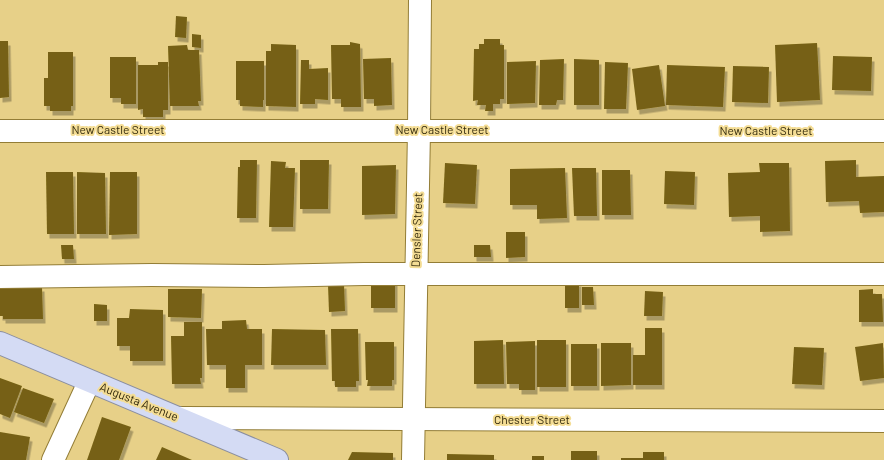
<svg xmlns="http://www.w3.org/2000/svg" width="884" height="460" font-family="Barlow,sans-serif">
	<defs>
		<filter id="shadow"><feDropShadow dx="2.5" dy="4.5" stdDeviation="0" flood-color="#0004"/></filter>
	</defs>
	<rect width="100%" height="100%" fill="#e7d088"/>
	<!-- building -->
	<g fill="#766114" filter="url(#shadow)">
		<path d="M176,16L187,17L186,38L175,37Z"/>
		<path d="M192,34L201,35V48L192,47Z"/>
		<path d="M484,39H500V45H504V99H500V104H493V111H485L486,105H477L478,100L473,101L474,49H479V44H484Z"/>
		<path d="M0,41H8L9,97L0,98Z"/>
		<path d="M350,42L360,44L361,107H341V99H332L331,45H350Z"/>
		<path d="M817,43L820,100L777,102L775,45Z"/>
		<path d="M271,44L296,45V107L266,106V51H271Z"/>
		<path d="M187,45L188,50H199L201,101H198L199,106H170L168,46Z"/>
		<path d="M48,52H73V106H71V111H50V106H44V78H48Z"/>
		<path d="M833,56L872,57L871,91L832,90Z"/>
		<path d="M110,57H136V104H121V98H110Z"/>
		<path d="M391,58L392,105L374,106V99H364L363,59Z"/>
		<path d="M564,59L563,100H557L556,105H539L540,60Z"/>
		<path d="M574,59L599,60V105H574Z"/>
		<path d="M301,60H309V69L328,68V100L315,99V104H300Z"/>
		<path d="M236,61H264V100H263V107L240,106V100H236Z"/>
		<path d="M536,61L535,103L507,104V62Z"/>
		<path d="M158,62H168V110H163V117H143V109L138,110V65H158Z"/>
		<path d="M605,62L628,63L626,109H604Z"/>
		<path d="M659,65L665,106L637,110L632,69Z"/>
		<path d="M667,65L725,67L723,107L666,105Z"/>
		<path d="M733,66L769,67L768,103L732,102Z"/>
		<path d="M240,160H257L256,218H237L238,167H240Z"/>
		<path d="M300,160H329L328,209H300Z"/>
		<path d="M856,160V177L884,176V212L860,213L859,201L826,202L825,161Z"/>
		<path d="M271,161L286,162L285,168H295L293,227H269Z"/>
		<path d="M445,163L477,165L475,204L443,203Z"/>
		<path d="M759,163H789L790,231L760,232V216L729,217L728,173L760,172Z"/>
		<path d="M396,165L395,214L362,215V166Z"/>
		<path d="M565,168L567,218L537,219V205H510V169Z"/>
		<path d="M572,168H596L597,216H574Z"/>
		<path d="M602,170H630L631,215H602Z"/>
		<path d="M665,171L695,172L694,205L664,204Z"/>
		<path d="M46,172H73L74,234H47Z"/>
		<path d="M77,172L105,173L106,234H77Z"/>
		<path d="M110,172H137V234L109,235Z"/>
		<path d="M506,232H525V257L506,258Z"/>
		<path d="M61,245H73L74,259H62Z"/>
		<path d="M474,245H490L491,257H474Z"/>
		<path d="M371,280L395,281V308H371Z"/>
		<rect x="565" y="282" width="14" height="26"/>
		<path d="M344,284L345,311L329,312L328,285Z"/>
		<path d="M0,287H42L43,319H3V316H0Z"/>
		<path d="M582,287H593L594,305H582Z"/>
		<path d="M168,289H202L201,318L168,317Z"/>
		<path d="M873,289V294H882L883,322H859V290Z"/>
		<path d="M645,291L663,292L662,316H644Z"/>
		<path d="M94,304L107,305V321H94Z"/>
		<path d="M130,309L163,310V361H130V346H117V318H129Z"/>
		<path d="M246,320L247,329H262V365H245V388H226V365H207L206,329H222V321Z"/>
		<path d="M184,322H202V378H200L201,384H172L171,336H184Z"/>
		<path d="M645,328H662V385H633V355H645Z"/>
		<path d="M272,329L325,330L326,365H271Z"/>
		<path d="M331,329H358L359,381H356V387H335V381H332Z"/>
		<path d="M503,340L504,384H474V341Z"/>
		<rect x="537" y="340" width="29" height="47"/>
		<path d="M535,341V390H519V384H507L506,342Z"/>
		<path d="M365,342H394V380H392V386H367L368,380H366Z"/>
		<path d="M601,343H631V385L601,386Z"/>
		<path d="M883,343L884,378L860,381L855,347Z"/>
		<rect x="571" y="344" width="26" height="42"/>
		<path d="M794,347L824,348L822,385L792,384Z"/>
		<path d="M0,378L22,386L10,418L0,414Z"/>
		<path d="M23,388L54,399L44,423L14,412Z"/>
		<path d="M102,417L131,427L119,460H87Z"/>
		<path d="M0,432L30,437L26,460H0Z"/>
		<path d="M162,447L192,460H156Z"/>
		<rect x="571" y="451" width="26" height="9"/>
		<path d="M352,452L393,453V460H348Z"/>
		<path d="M643,452H664V460H621V458H643Z"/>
		<path d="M447,454L494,455V460H447Z"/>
		<rect x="532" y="456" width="12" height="4"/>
	</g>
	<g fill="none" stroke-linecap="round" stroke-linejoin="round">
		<!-- minor casing -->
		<g stroke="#937d36" stroke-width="24">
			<g id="minor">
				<path d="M0,131H884"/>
				<path d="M0,277L152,275L264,276L364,274H884"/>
				<path d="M181,418L884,421"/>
				<path d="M53,460L89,382"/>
				<path d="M413,460L419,130L420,0"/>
			</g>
		</g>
		<!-- major casing -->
		<g stroke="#8a8e9f" stroke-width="24">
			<path id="major" d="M0,343L277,460"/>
		</g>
		<!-- minor -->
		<use href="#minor" stroke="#fff" stroke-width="22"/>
		<!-- major -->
		<use href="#major" stroke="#d4dbf4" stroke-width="22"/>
	</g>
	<g text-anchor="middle" stroke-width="4" stroke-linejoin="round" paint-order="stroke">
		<!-- street labels -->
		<g font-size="12" fill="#342b0d" stroke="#f4dd95">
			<text x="118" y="134">New Castle Street</text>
			<text x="442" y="134">New Castle Street</text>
			<text x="766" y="135">New Castle Street</text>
			<text transform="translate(417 230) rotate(-88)" y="4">Densler Street</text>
			<text transform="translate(139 402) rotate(22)" y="4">Augusta Avenue</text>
			<text x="532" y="424">Chester Street</text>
		</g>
	</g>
</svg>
